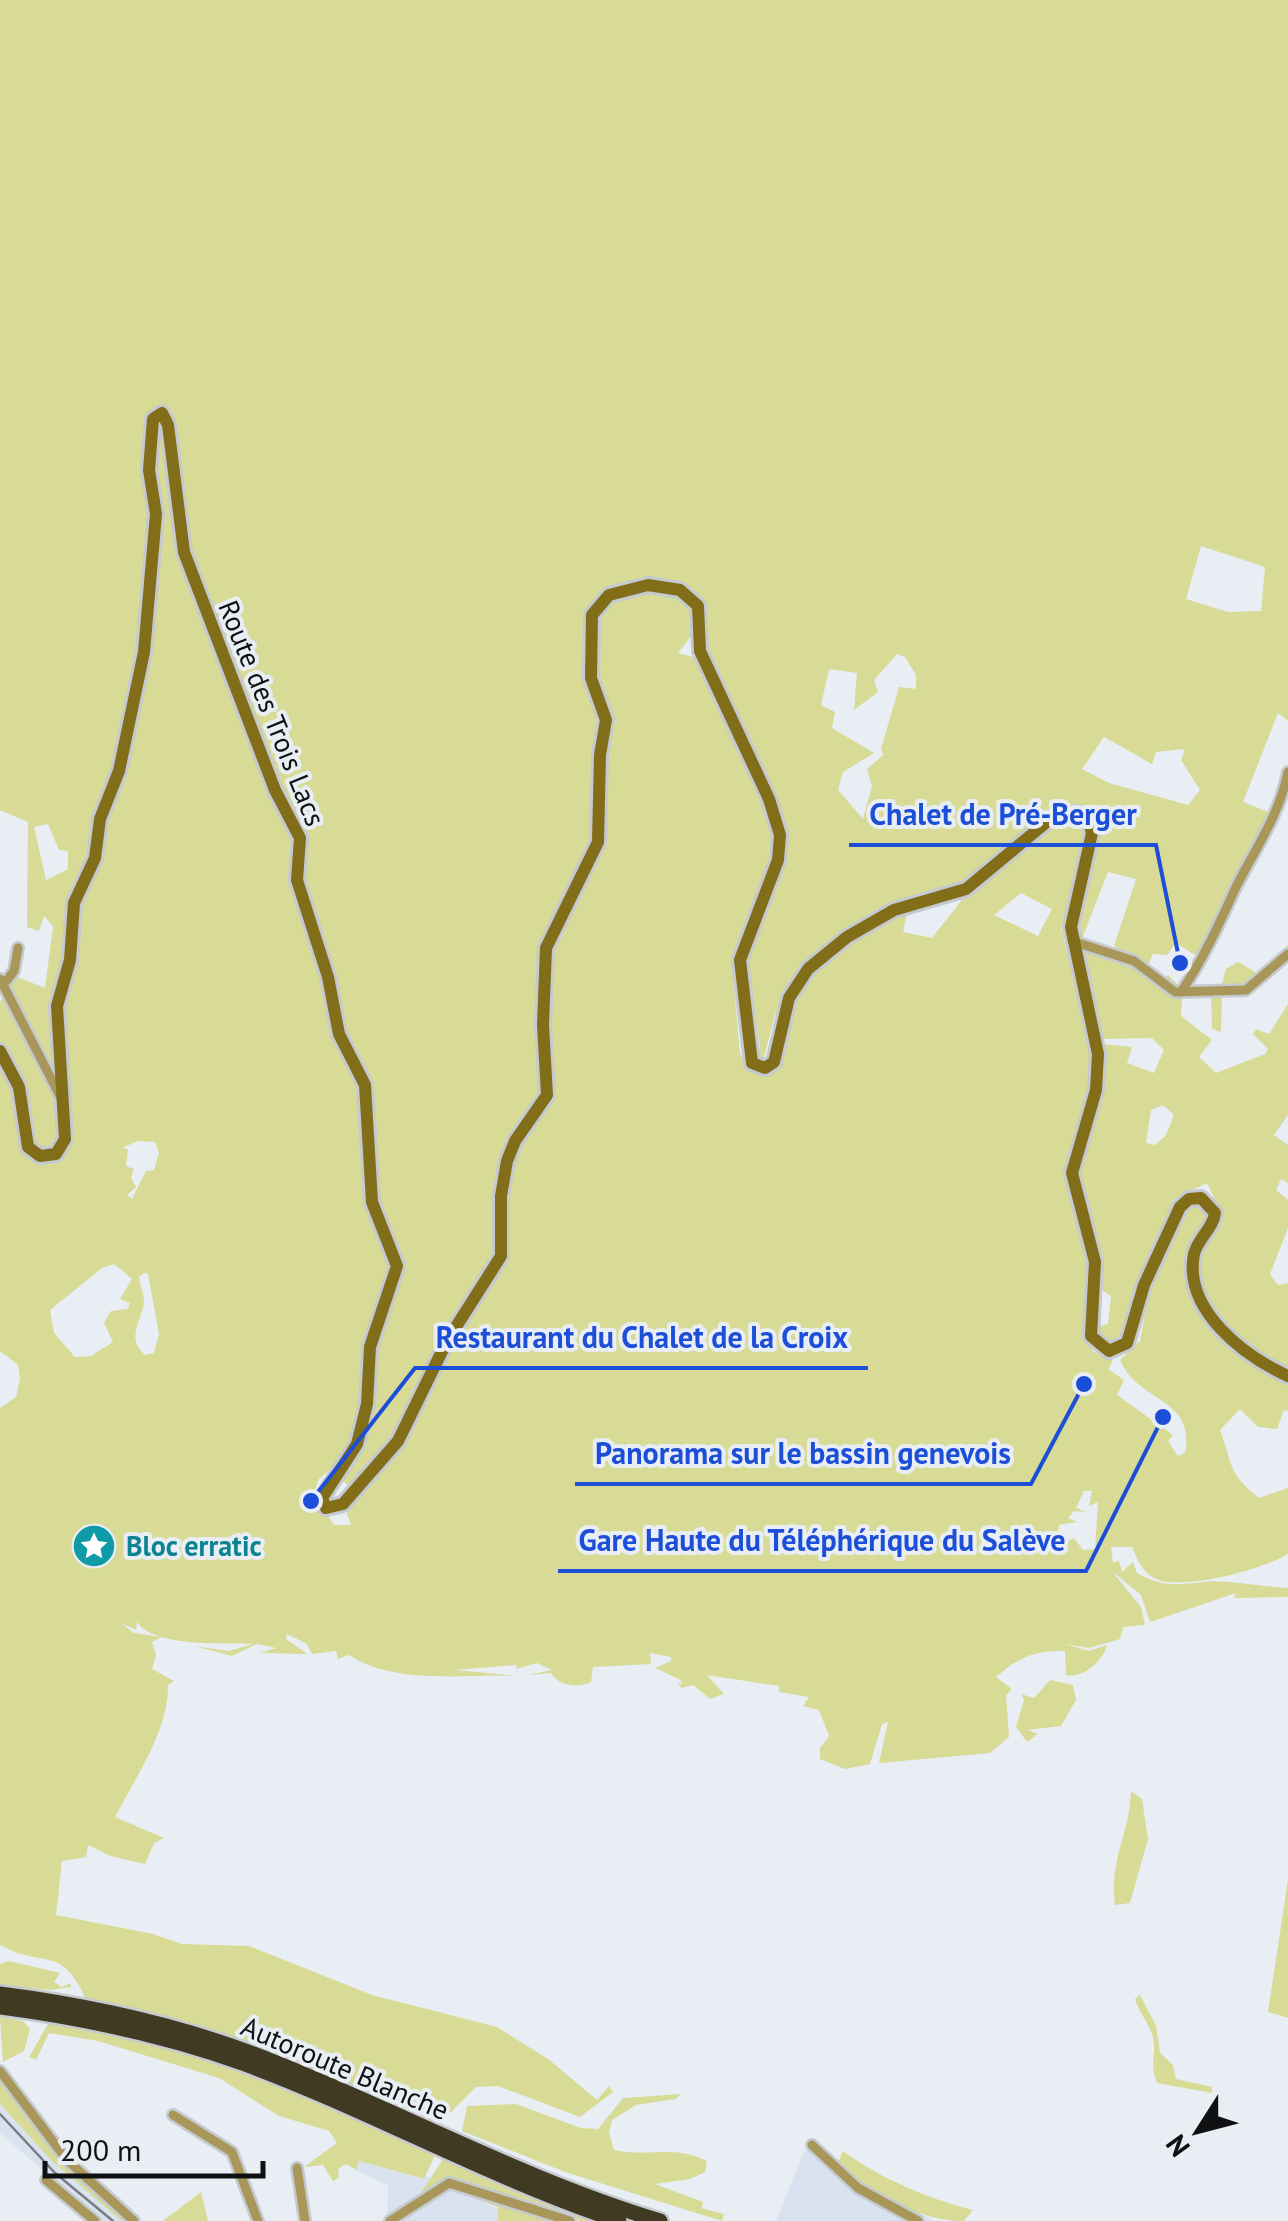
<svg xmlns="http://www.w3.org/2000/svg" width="1288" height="2221" font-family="'PT Sans',sans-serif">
	<rect width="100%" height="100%" fill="#e8eef4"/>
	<!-- built -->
	<g fill="#d8e3ef">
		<path d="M0,2104L51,2160L122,2221H101L0,2133Z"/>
		<path d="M820,2146L856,2179L934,2221H776L804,2151Z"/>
		<path d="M358,2161L423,2179L426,2176L433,2179L418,2200L438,2184L499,2208L498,2221H387L388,2186L356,2170Z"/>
	</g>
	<!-- green -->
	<g fill="#d7db96" fill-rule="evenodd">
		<path d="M0,0H1288V721L1278,713L1243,802L1273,814L1205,951L1179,989L1163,980L1168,975L1179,986L1197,956L1176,943L1167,955L1153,954L1148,965L1114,946L1136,879L1108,872L1081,941L1075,940V917L1098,834L1087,813L1064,805L969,880L951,890L895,904L832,941L799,968L775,1015L763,1061L758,1060L760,1046L745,956L768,905L785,848L705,650L702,602C682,576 636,577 607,591V602C636,587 667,586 692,607V635L678,653L697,658L770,816L776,847L732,966L740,1054L755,1073L769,1074L781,1066C786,1049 784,1030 788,1013C801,961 865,931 908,909L903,932L932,938L965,896L1057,821L1075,819L1084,825L1086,835L1061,930L1066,932L1064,940L1093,1057L1091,1092L1067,1170L1090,1272L1082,1336L1094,1352L1113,1361L1108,1369L1124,1380L1117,1395L1173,1435L1168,1441L1178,1456L1185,1453C1196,1397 1138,1403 1120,1360L1140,1341L1150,1285L1184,1213L1197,1205L1208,1215L1191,1245L1200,1310L1288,1381V1411L1284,1410L1277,1429L1258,1427L1240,1409L1220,1430C1233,1464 1227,1473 1259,1498L1288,1488V1554C1264,1569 1184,1591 1156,1579C1143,1573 1137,1559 1132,1547H1111L1113,1563L1119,1561L1122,1572L1133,1562L1137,1573C1162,1587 1176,1585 1203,1582C1225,1579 1261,1587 1288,1588V1597L1234,1598L1236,1593L1150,1622L1141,1595L1112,1571L1141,1607L1145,1625L1123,1627L1120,1639L1089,1648L1065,1644L1089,1651L1107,1645C1102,1663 1083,1678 1066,1675L1065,1651C1033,1650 1018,1658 996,1677L1012,1689L1006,1695L1009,1737L990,1753L879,1763L888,1722L882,1724L870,1764L845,1769L820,1759V1748L829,1736L819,1710L803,1706L809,1697L779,1692V1686L707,1675L724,1694L710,1699L693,1685L682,1688L677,1683L682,1684L681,1680L655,1668L671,1661V1657L650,1653L651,1664L593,1667L591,1682C578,1689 557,1685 551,1673L528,1675L552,1670L537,1663L516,1669L517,1665L455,1670L518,1676C464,1674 394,1685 349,1655L338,1659L336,1651L312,1654L307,1644L287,1634L286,1639L307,1654L260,1653L276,1648L257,1644L232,1656L194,1646L229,1651L253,1644C224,1643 153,1647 137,1622L136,1630L121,1623L134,1633L162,1637L152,1642L156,1655L152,1669L174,1681L168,1685C169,1730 135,1778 115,1817L164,1838L154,1843L145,1864L110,1856L88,1845L86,1857L62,1861L56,1915L153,1934L182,1944L249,1946L372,1995L497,2027L548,2059L597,2100L609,2086L613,2092L580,2117L498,2086L476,2087L439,2124L222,2034L86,1999C60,1943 46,1970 0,1945V1408L16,1397L20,1379L18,1365L0,1351V1057L30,1129L24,1083L0,1043V1001L8,994L15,976L45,988L53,926L44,916L39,931L27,927L28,822L0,810ZM1201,546L1265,567L1261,611L1228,612L1186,599ZM897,654L905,657L916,675V689L899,687L881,749L883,755L867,769L872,786L863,819L838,790L843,772L874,753L832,728L835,712L821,705L829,669L857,673L854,710L878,692L874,680ZM1104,737L1152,764L1156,752L1185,749L1181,760L1200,790L1188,805L1109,783L1082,769ZM48,824L59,850L68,851V869L46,880L34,827ZM1021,893L1052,909L1038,936L994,915ZM138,1141L155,1142L159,1153L154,1170L146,1171L132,1199L127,1195L136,1187L131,1178L134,1169L126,1166L128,1149L122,1148ZM114,1264L132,1279L120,1299L130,1303L128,1309L111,1311L104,1323L113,1342L91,1356L75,1357L54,1333L50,1310L102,1268ZM144,1273L148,1274L159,1334L154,1353L145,1355C125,1337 142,1322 144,1302C144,1295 140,1284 139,1277ZM330,1469L356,1493L347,1514L351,1525H334L328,1516L304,1503L306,1498L311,1500L319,1479ZM1084,1491H1092L1089,1506L1098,1502L1095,1549L1083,1550L1074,1538L1057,1546L1059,1525L1077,1522L1088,1527L1068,1518L1074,1511L1087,1512L1076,1508Z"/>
		<path d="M1288,945V951L1251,985L1222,991L1221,1032L1212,1029L1211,986L1222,984L1226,969L1238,962L1257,973Z"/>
		<path d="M1077,946L1125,960L1153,984L1182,999L1181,1016L1212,1040L1199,1057L1216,1073L1265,1054L1268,1049L1253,1034L1256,1029L1269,1034L1288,1004V1115L1274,1135L1288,1145V1183L1281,1179L1276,1190L1288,1200V1228L1270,1274L1278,1285L1288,1283V1370C1245,1351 1193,1309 1201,1257C1203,1242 1218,1230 1222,1214L1207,1183L1173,1200L1124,1338L1112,1345L1099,1337L1097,1327L1108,1324L1111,1296L1102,1290L1094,1232L1078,1180L1100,1099L1102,1044L1132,1047L1127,1063L1154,1073L1164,1050L1152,1038L1101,1039ZM1163,1105L1174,1115L1166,1135L1155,1145L1146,1143L1151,1110Z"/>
		<path d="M1050,1680L1073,1685L1076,1700L1061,1726L1028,1730L1038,1734L1027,1742L1016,1727L1024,1700L1021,1694L1034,1698Z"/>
		<path d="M1131,1791L1142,1799L1148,1839L1130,1903L1115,1905C1109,1858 1130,1834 1131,1791Z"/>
		<path d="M1288,1880V2018L1268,2012Z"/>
		<path d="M9,1961L60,1973L54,1982L62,1987L71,1983V1987L51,1990L0,1985V1964Z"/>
		<path d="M1140,1995L1156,2026L1160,2053L1173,2065L1176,2079L1212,2087V2093L1157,2083C1149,2064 1157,2053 1153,2037C1149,2023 1139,2013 1135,1999Z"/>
		<path d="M0,2017L23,2021L30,2029L24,2051L3,2062Z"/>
		<path d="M48,2024C163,2023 330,2108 435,2155L424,2179L359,2161L356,2170L346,2164L338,2169L339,2178L333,2181L323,2165L304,2167L337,2143L329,2131L279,2116L219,2078L98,2041L49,2033L36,2060L29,2057Z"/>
		<path d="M0,2082L60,2159L128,2221L120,2220L51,2160L0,2104Z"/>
		<path d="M681,2094L676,2099L636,2105L612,2120L609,2133L614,2150C653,2158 670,2144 707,2161L705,2172L690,2179L655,2184L703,2202L702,2208L724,2214L722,2221L565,2172L462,2131L467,2106L516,2104L581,2128L598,2129L623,2098Z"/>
		<path d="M843,2151C881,2179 927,2198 973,2210L964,2221C920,2221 870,2195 838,2163Z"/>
		<path d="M443,2159L594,2221H580L451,2180L438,2184L413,2205Z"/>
		<path d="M447,2188L449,2187L559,2221H498V2207Z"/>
		<path d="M201,2192L208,2221H163Z"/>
	</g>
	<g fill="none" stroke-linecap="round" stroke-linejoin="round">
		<!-- street casing -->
		<g stroke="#c5cad0" stroke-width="14">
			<g id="street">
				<path d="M1072,941L1134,961L1175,992L1246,990L1288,954"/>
				<path d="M0,979L60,1096"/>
				<path d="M4,984L14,971L18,948"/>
				<path d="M1181,992C1204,958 1219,924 1236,887C1256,847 1279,816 1288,772"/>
				<path d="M0,2071L67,2160L134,2221"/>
				<path d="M173,2115L232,2152L258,2221"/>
				<path d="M812,2145L858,2188L918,2221"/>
				<path d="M297,2168L305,2221"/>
				<path d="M46,2180L95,2221"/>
				<path d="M390,2221L449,2183L570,2221"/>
			</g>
		</g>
		<!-- secondary casing -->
		<g stroke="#c5cad0" stroke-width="18">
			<path id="secondary" d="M0,1051L19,1087L28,1147L40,1156L56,1154L65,1139L57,1006L70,960L74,903L95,858L100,819L119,771L144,652L156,514L149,470L153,419L162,413L168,425L184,552L275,790L300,838L297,880L328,977L339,1034L365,1085L372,1202L397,1266L370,1347L367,1404L357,1444L322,1498L326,1508L343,1504L398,1441L447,1341L501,1256V1196L507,1161L515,1141L547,1095L543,1025L546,948L598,842L600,755L606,720L591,678L592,615L609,595L648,585L680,590L698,606L700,651L769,799L780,835L778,860L740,960L752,1063L765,1068L774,1062L789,998L808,969L847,937L894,910L966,889L1054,816L1078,813L1089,821L1092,833L1071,927L1098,1054L1096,1090L1072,1173L1095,1262L1091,1336L1109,1351L1127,1343L1144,1285L1180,1207L1189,1199L1201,1198L1215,1213C1213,1229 1198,1238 1194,1254C1183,1310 1244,1356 1288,1376"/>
		</g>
		<!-- highway casing -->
		<g stroke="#c5cad0" stroke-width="20">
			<g id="highway">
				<path d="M0,1994C86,2005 170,2023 251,2053C390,2106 518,2178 660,2221"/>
				<path d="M0,2007C84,2018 165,2035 245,2064C372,2111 490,2178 619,2221"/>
			</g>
		</g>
		<!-- street -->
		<use href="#street" stroke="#a89759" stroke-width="9"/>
		<!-- secondary -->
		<use href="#secondary" stroke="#826d18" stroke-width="12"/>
		<!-- highway -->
		<use href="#highway" stroke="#413a23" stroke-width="15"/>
		<!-- rail -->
		<path stroke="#797d81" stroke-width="2.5" d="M0,2114L55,2173L113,2221"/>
	</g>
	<!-- icons -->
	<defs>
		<g id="sight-disc" transform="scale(2.25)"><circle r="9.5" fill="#0f9aa8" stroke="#e8eef4"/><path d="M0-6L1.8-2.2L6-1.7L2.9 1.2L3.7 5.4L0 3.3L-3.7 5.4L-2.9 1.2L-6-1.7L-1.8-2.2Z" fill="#fff"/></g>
	</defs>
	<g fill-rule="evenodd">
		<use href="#sight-disc" x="94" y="1546"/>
	</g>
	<g text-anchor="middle" stroke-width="8" stroke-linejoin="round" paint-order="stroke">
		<!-- street labels -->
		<g font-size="28" fill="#0e1012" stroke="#e8eef4">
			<text transform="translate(272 713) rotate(68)" y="10">Route des Trois Lacs</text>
			<text transform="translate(345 2068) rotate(23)" y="10">Autoroute Blanche</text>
		</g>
		<!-- culture labels -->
		<g font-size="28" font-weight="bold" fill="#0d838f" stroke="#e8eef4" text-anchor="start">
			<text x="126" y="1556">Bloc erratic</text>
		</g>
	</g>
	<!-- callouts -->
	<path fill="none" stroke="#1d4ed8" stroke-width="4" d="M1180 963L1156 845H849M311 1501L415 1368H868M1084 1384L1031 1484H575M1163 1417L1086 1571H558"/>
	<g fill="#1d4ed8" stroke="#e8eef4" stroke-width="4">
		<circle cx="1180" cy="963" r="10"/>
		<circle cx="311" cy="1501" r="10"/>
		<circle cx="1084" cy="1384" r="10"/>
		<circle cx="1163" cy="1417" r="10"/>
	</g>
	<g font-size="30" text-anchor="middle" font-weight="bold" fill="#1d4ed8" stroke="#e8eef4" stroke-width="8" stroke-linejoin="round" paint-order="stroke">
		<text x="1003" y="825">Chalet de Pré-Berger</text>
		<text x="642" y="1348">Restaurant du Chalet de la Croix</text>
		<text x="803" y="1464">Panorama sur le bassin genevois</text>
		<text x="822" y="1551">Gare Haute du Téléphérique du Salève</text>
	</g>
	<!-- north arrow -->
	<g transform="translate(1198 2131) rotate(234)" stroke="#e8eef4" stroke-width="8" paint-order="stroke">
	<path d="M0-8L18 38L0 25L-18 38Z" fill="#0e1012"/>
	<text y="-15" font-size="28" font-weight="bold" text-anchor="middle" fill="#0e1012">N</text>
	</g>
	<!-- scale -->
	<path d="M45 2161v15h218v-15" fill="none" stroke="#0e1012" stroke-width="5"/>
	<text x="60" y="2161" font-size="30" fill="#0e1012" stroke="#e8eef4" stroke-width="8" paint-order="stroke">200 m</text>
</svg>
